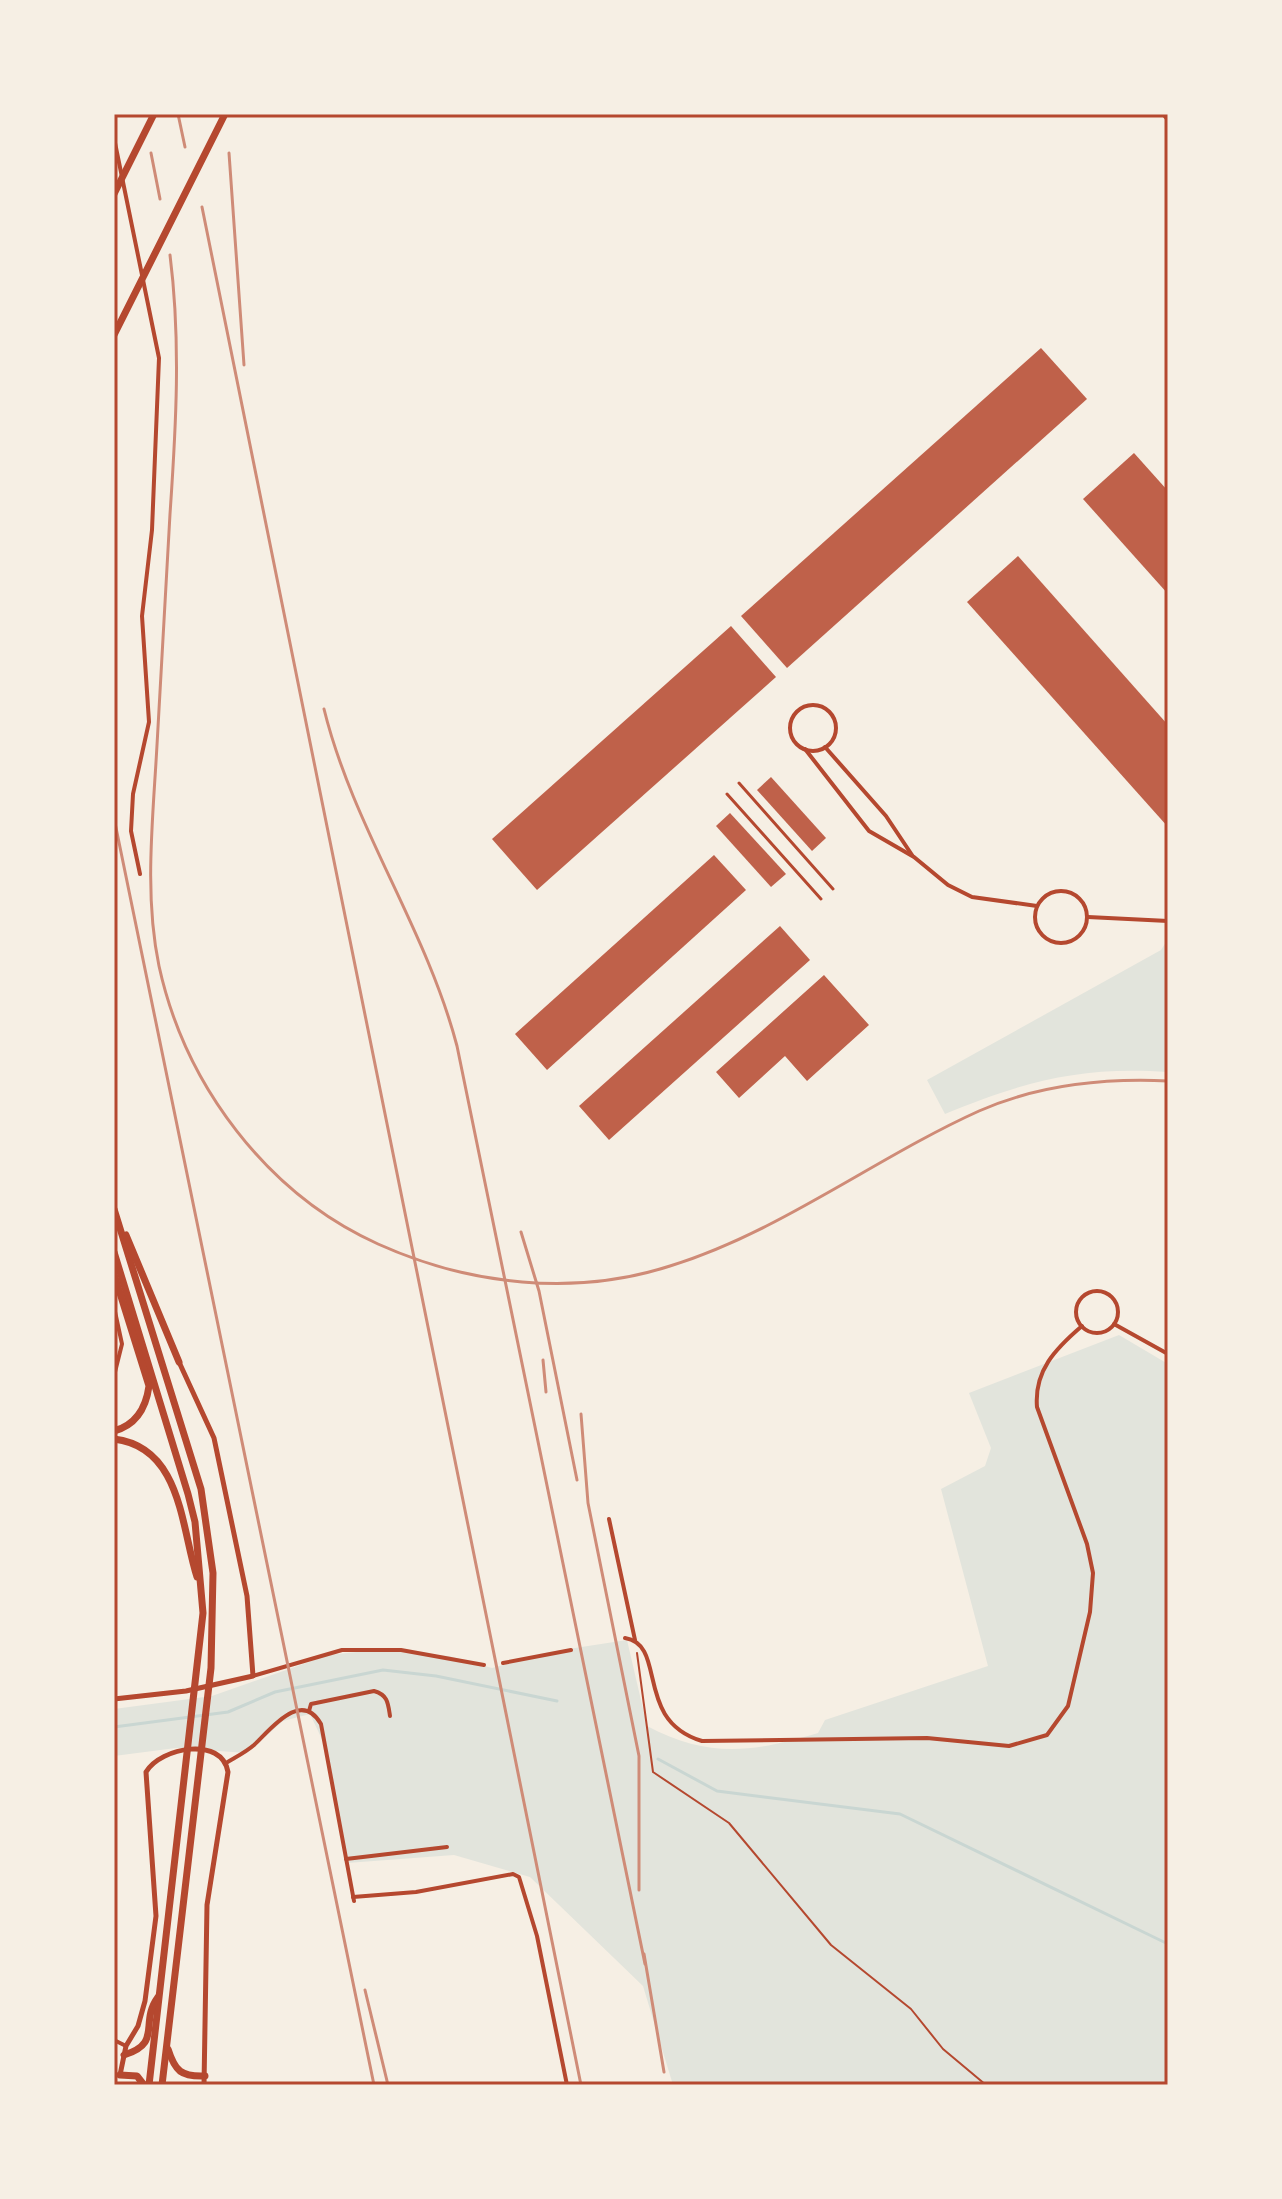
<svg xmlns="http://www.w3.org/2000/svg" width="1282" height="2199" font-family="Cabin,sans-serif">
	<rect width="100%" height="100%" fill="#f6efe4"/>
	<!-- green -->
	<g fill="#e2e4dc">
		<path d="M1168,939V1072C1081,1066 1025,1081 945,1114L927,1080L1161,950Z"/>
		<path d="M1119,1335L1168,1364V2085H673L643,1986L530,1877L454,1855L347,1863L328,1752L310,1714L283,1721L247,1753L176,1748L114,1756V1709L212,1696L329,1655L375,1650L449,1656L492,1668L549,1652L627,1640L647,1726C709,1759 754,1752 818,1733L825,1720L988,1666L941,1489L985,1466L991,1448L969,1393Z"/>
	</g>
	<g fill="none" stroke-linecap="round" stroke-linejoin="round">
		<!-- stream -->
		<g stroke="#c9d6d2" stroke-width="3">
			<path d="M114,1727L228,1712L275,1692L383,1670L436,1676L557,1701"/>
			<path d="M658,1759L717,1791L900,1814L1168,1944"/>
		</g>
	</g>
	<!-- building -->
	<g fill="#bf614a">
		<path d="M1041,348L1087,399L787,668L741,616Z"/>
		<path d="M1134,453L1168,491V594L1083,499Z"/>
		<path d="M1018,556L1168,725V827L967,602Z"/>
		<path d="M731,626L776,677L537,890L492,839Z"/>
		<path d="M771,777L826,838L812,851L757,790Z"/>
		<path d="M730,813L786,874L771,887L716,826Z"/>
		<path d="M714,855L746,890L547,1070L515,1034Z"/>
		<path d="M780,926L810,960L609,1140L579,1106Z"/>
		<path d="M824,975L869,1025L807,1081L785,1056L739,1098L716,1072Z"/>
	</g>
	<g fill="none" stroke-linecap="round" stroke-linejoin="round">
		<!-- path -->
		<path stroke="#b5482f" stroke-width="2" d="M637,1653L653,1772L729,1823L831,1945L911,2009L943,2049L986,2085"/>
		<!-- pedestrian -->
		<g stroke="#b5482f" stroke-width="3">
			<path d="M739,783L833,889"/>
			<path d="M727,794L821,899"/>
		</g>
		<!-- minor -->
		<g stroke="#b5482f" stroke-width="4">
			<path d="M1163,114L1168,120"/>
			<path d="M114,138L159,358L152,530L142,616L149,722L133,794L131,831L140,874"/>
			<circle cx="813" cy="728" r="23"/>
			<path d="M825,747L886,816L912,855"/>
			<path d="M805,749L869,831L914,857L948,885L972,897L1037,906"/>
			<circle cx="1061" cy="917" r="26"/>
			<path d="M1088,917L1168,921"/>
			<circle cx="1097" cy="1312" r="21"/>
			<path d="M114,1307L122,1344L114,1376"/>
			<path d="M1114,1324L1168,1354"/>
			<path d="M609,1519L635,1640"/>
			<path d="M625,1638C668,1645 633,1720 702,1741L927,1738L1009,1746L1047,1735L1068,1706L1090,1612L1093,1573L1087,1544L1037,1407C1034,1371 1055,1349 1082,1326"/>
			<path d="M503,1663L571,1650"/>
			<path d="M253,1676L342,1650H401L484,1665"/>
			<path d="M309,1711L311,1704L374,1691C388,1695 388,1703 390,1716"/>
			<path d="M226,1763C236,1757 246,1752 254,1745C271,1729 301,1689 321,1724L354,1901"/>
			<path d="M346,1859L447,1847"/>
			<path d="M353,1897L416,1892L513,1874L519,1877L537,1936L567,2085"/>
			<path d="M114,2040L126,2046"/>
		</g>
		<!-- tertiary -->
		<g stroke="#b5482f" stroke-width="5">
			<path d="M114,1699L186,1691L253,1676L247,1596L214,1438L179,1362"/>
			<path d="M120,2075L126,2046L138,2026L145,2001L156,1916L146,1772C161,1747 222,1736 228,1772L207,1905L204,2085"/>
		</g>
		<!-- trunk -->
		<g stroke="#b5482f" stroke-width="7">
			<path d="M114,194L154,114"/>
			<path d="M114,335L225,114"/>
			<path d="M114,1209L201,1489L213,1573L211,1668L162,2085"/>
			<path d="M126,1235L179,1362"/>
			<path d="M114,1252L188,1494L195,1522L203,1613L149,2085"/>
			<path d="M114,1274L149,1386C146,1408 136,1425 114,1431"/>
			<path d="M114,1439C182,1447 181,1528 197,1577"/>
			<path d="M168,2049C175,2071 181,2077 205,2076"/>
			<path d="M124,2055C163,2043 139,2023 158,1997"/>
			<path d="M120,2075L137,2076L144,2085"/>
		</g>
		<!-- rail -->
		<g stroke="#cf8b77" stroke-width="3">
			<path d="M178,114L185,147"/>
			<path d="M151,153L160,199"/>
			<path d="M229,153L244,365"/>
			<path d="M202,207L581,2085"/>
			<path d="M170,255C181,342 176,427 170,514C166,591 161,668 157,745C153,819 144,894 159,966C185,1085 267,1194 378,1244C469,1285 574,1297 670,1266C780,1232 875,1158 979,1111C1038,1085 1105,1078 1168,1081"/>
			<path d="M324,709C353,827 426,928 457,1046L645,1964"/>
			<path d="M114,818L374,2085"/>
			<path d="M521,1232L539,1291L577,1480"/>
			<path d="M543,1360L546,1392"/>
			<path d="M581,1414L588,1503L639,1756V1890"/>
			<path d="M644,1954L664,2072"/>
			<path d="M365,1990L388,2085"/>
		</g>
	</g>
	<!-- border -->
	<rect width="1282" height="2199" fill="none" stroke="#f6efe4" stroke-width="232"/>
	<rect x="116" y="116" width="1050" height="1967" fill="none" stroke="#b5482f" stroke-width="3"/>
</svg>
